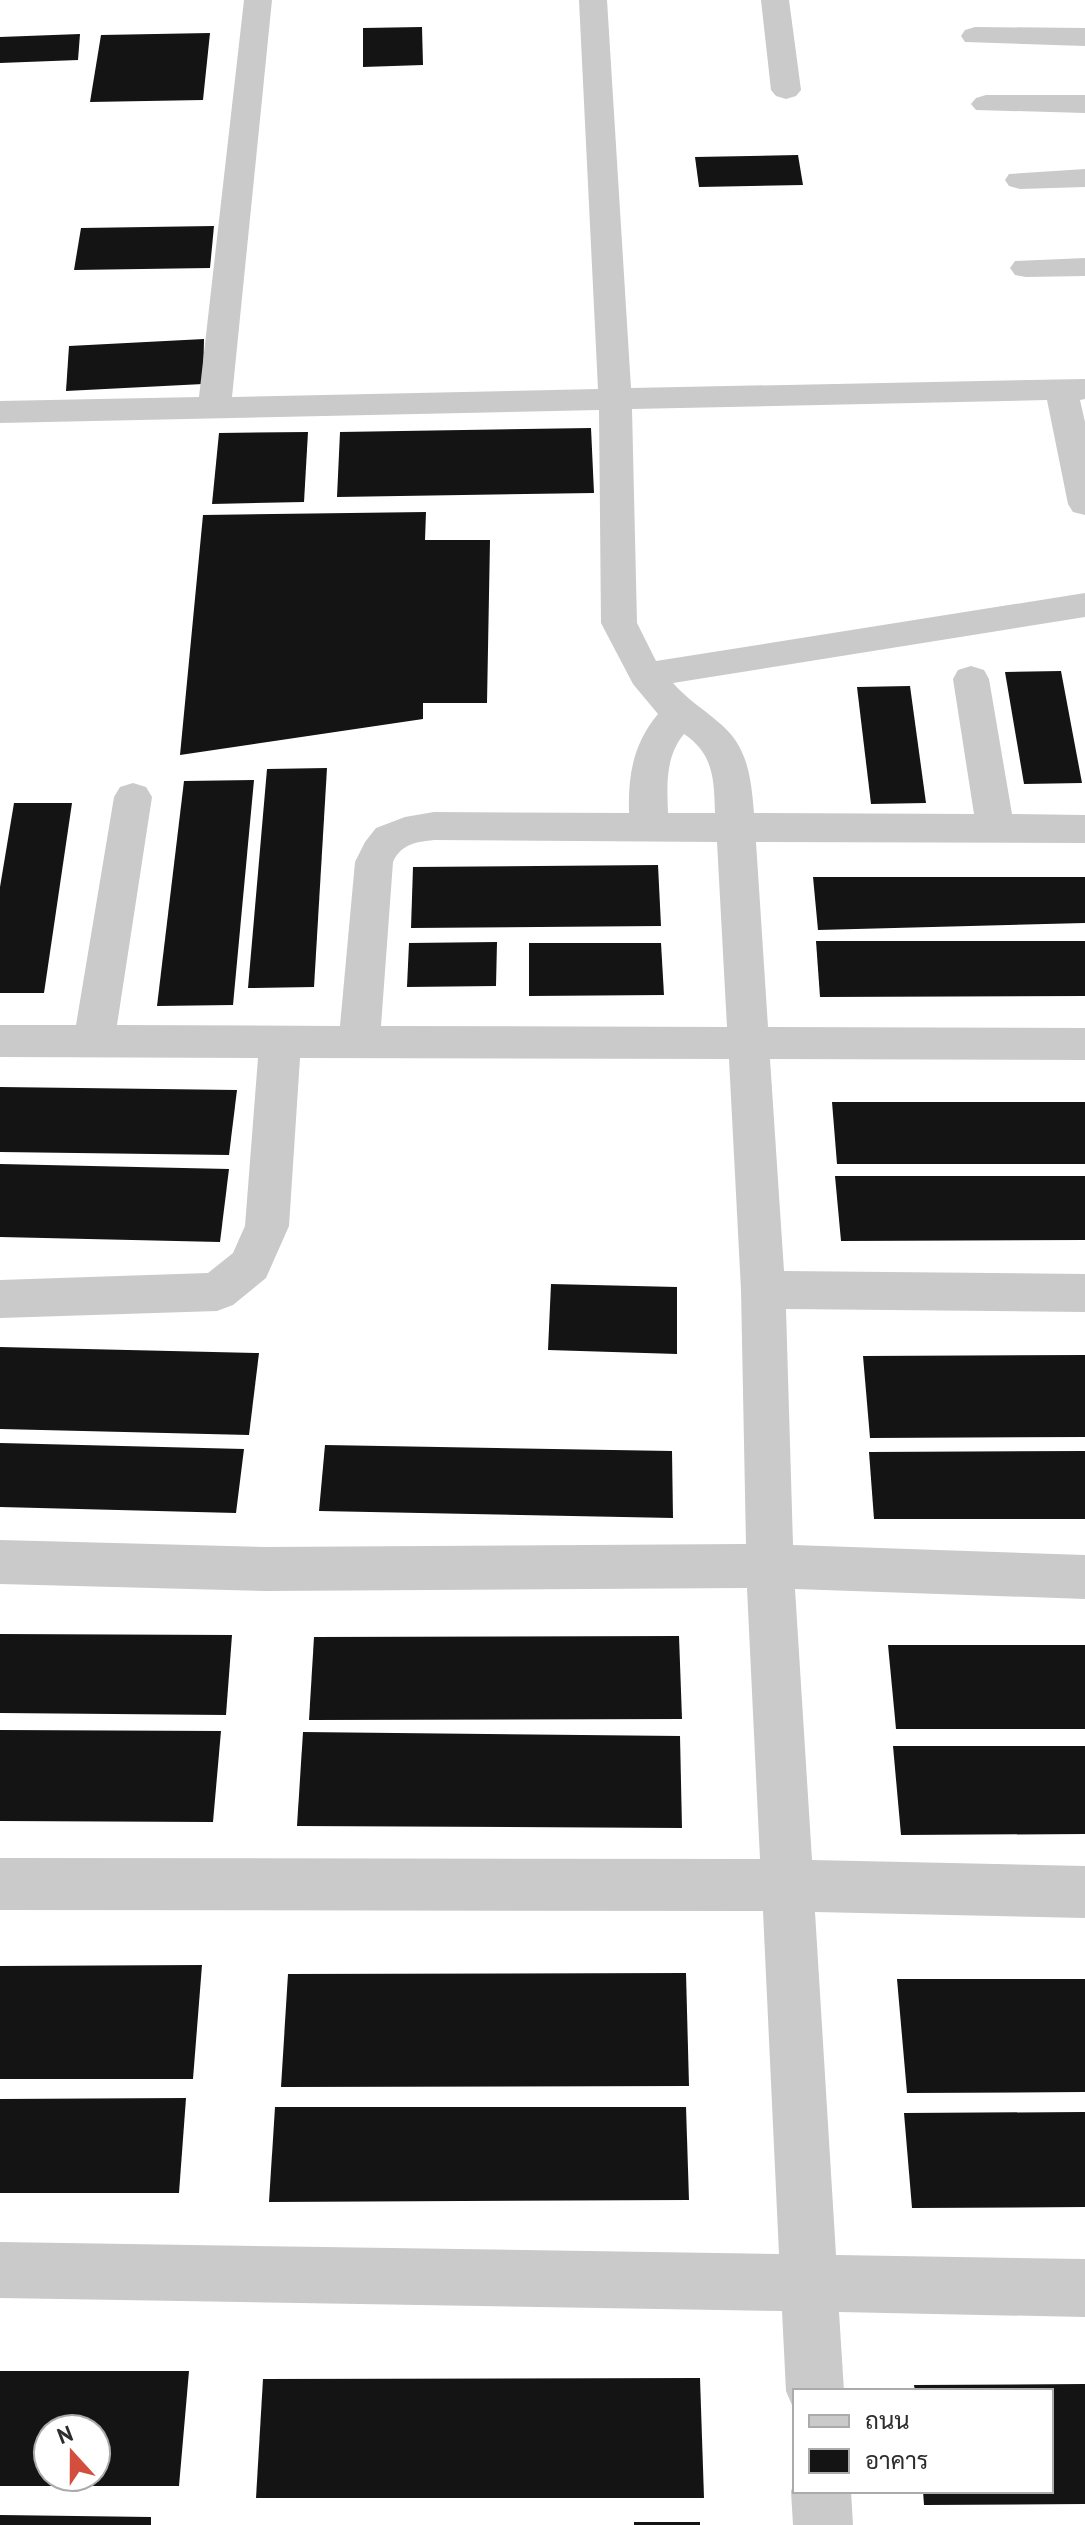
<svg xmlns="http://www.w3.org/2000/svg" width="1085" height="2525" font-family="'PT Sans',Sarabun,sans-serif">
	<rect width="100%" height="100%" fill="#fff"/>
	<!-- building -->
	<g fill="#141414" fill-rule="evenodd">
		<path d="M422,27L423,65L363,67V28Z"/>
		<path d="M210,33L203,100L90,102L101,35Z"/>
		<path d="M80,34L78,60L0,63V37Z"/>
		<path d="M798,155L803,185L699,187L695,157Z"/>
		<path d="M214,226L210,268L74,270L81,228Z"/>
		<path d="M204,339L203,384L66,391L69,346Z"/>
		<path d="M591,428L594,493L337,497L340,432Z"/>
		<path d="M308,432L304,502L212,504L219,433Z"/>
		<path d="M426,512L425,540H490L487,703H423V719L180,755L203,515Z"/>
		<path d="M1061,671L1082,783L1024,784L1005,672Z"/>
		<path d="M910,686L926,803L871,804L857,687Z"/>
		<path d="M327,768L314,987L248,988L267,769Z"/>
		<path d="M254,780L233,1005L157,1006L184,781Z"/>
		<path d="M14,803H72L44,993H0V887Z"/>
		<path d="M658,865L661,926L411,928L413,867Z"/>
		<path d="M813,877H1085V923L818,930Z"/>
		<path d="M816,941H1085V996L820,997Z"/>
		<path d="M497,942L496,986L407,987L409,943Z"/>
		<path d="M529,943H661L664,995L529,996Z"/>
		<path d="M0,1087L237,1090L229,1155L0,1152Z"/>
		<path d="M832,1102H1085V1164H837Z"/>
		<path d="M0,1164L229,1169L220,1242L0,1237Z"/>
		<path d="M835,1176H1085V1240L841,1241Z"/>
		<path d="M551,1284L677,1287V1354L548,1350Z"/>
		<path d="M0,1347L259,1353L249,1435L0,1429Z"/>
		<path d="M1085,1355V1437L870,1438L863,1356Z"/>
		<path d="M0,1443L244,1449L236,1513L0,1507Z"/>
		<path d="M325,1445L672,1451L673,1518L319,1511Z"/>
		<path d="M1085,1451V1519H874L869,1452Z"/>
		<path d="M0,1634L232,1635L226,1715L0,1713Z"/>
		<path d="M679,1636L682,1719L309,1720L314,1637Z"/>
		<path d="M888,1645H1085V1729H896Z"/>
		<path d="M0,1730L221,1731L213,1822L0,1821Z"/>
		<path d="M303,1732L680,1736L682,1828L297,1826Z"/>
		<path d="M893,1746H1085V1834L901,1835Z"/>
		<path d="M202,1965L193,2079H0V1966Z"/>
		<path d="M686,1973L689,2086L281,2087L288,1974Z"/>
		<path d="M897,1979H1085V2092L907,2093Z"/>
		<path d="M186,2098L179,2193H0V2099Z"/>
		<path d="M275,2107H686L689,2200L269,2202Z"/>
		<path d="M1085,2112V2207L912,2208L904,2113Z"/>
		<path d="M0,2371H189L179,2486H0ZM48,2429H96V2477H48Z"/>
		<path d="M700,2378L704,2498H256L263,2379Z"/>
		<path d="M1085,2384V2504L924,2505L923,2491H1051V2391H915L914,2385Z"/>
		<path d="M0,2515L151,2517V2525H0Z"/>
		<rect x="634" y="2522" width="66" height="3"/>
	</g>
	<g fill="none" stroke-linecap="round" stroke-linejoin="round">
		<!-- minor -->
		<g fill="#cacaca" fill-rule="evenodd">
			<path d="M244,0H272L232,397L598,389L579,0H607L631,388L1085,379V399L1080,400L1085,422V515L1073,512L1068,504L1047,400L632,409L637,623L656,661L1085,593V617L673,683C687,699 702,708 717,721C748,745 751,777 754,813L974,814L953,679L958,670L971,666L984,670L989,679L1012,814L1085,815V843L756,842L768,1027L1085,1028V1060L770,1059L784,1271L1085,1274V1312L786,1309L793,1545L1085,1555V1599L795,1589L812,1860L1085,1866V1918L815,1912L836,2255L1085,2259V2317L839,2312L844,2391H795V2412L786,2391L782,2311L0,2298V2242L779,2254L763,1911L0,1910V1858L760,1859L747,1588L265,1591L0,1584V1540L265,1547L746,1544L741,1290L729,1059L300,1058L289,1226L266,1278L233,1305L217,1311L0,1318V1280L208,1273L233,1253L245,1226L258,1058L0,1057V1025H76L114,797L120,787L133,783L146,787L152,797L117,1025L340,1026L355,862L365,842L376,828L405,817L434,812L629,813C628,775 633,744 658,714L633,684L601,623L599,410L0,423V401L199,397ZM684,734C714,754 714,780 715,813H668C667,785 665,757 684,734ZM434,840L717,842L727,1027L381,1026L393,862C401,844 416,842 434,840Z"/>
			<path d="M761,0H789L801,90L796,96L786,99L776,96L771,90Z"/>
			<path d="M975,27L1085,28V46L965,42L961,36L965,30Z"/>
			<path d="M986,95H1085V113L976,110L971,104L976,98Z"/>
			<path d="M1085,169V187L1020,189L1009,186L1005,180L1009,174Z"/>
			<path d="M1085,258V276L1026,277L1015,275L1010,268L1015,261Z"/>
			<path d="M795,2482V2491H851L853,2525H793L791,2491Z"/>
		</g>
	</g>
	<!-- legend -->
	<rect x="793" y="2389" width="260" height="104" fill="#ffffff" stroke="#ababab" stroke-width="2"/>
	<rect x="809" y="2415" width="40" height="12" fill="#cacaca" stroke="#ababab" stroke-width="2"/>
	<text x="865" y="2429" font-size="24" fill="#2d2d2d">ถนน</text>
	<rect x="809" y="2449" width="40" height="24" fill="#141414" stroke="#ababab" stroke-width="2"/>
	<text x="865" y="2469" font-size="24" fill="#2d2d2d">อาคาร</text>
	<!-- north arrow -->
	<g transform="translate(72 2453) rotate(339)"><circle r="38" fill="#ffffff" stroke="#ababab" stroke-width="2"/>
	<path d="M0-6L14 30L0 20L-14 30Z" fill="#d44e3e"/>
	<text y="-12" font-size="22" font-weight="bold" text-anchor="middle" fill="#2d2d2d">N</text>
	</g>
</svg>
